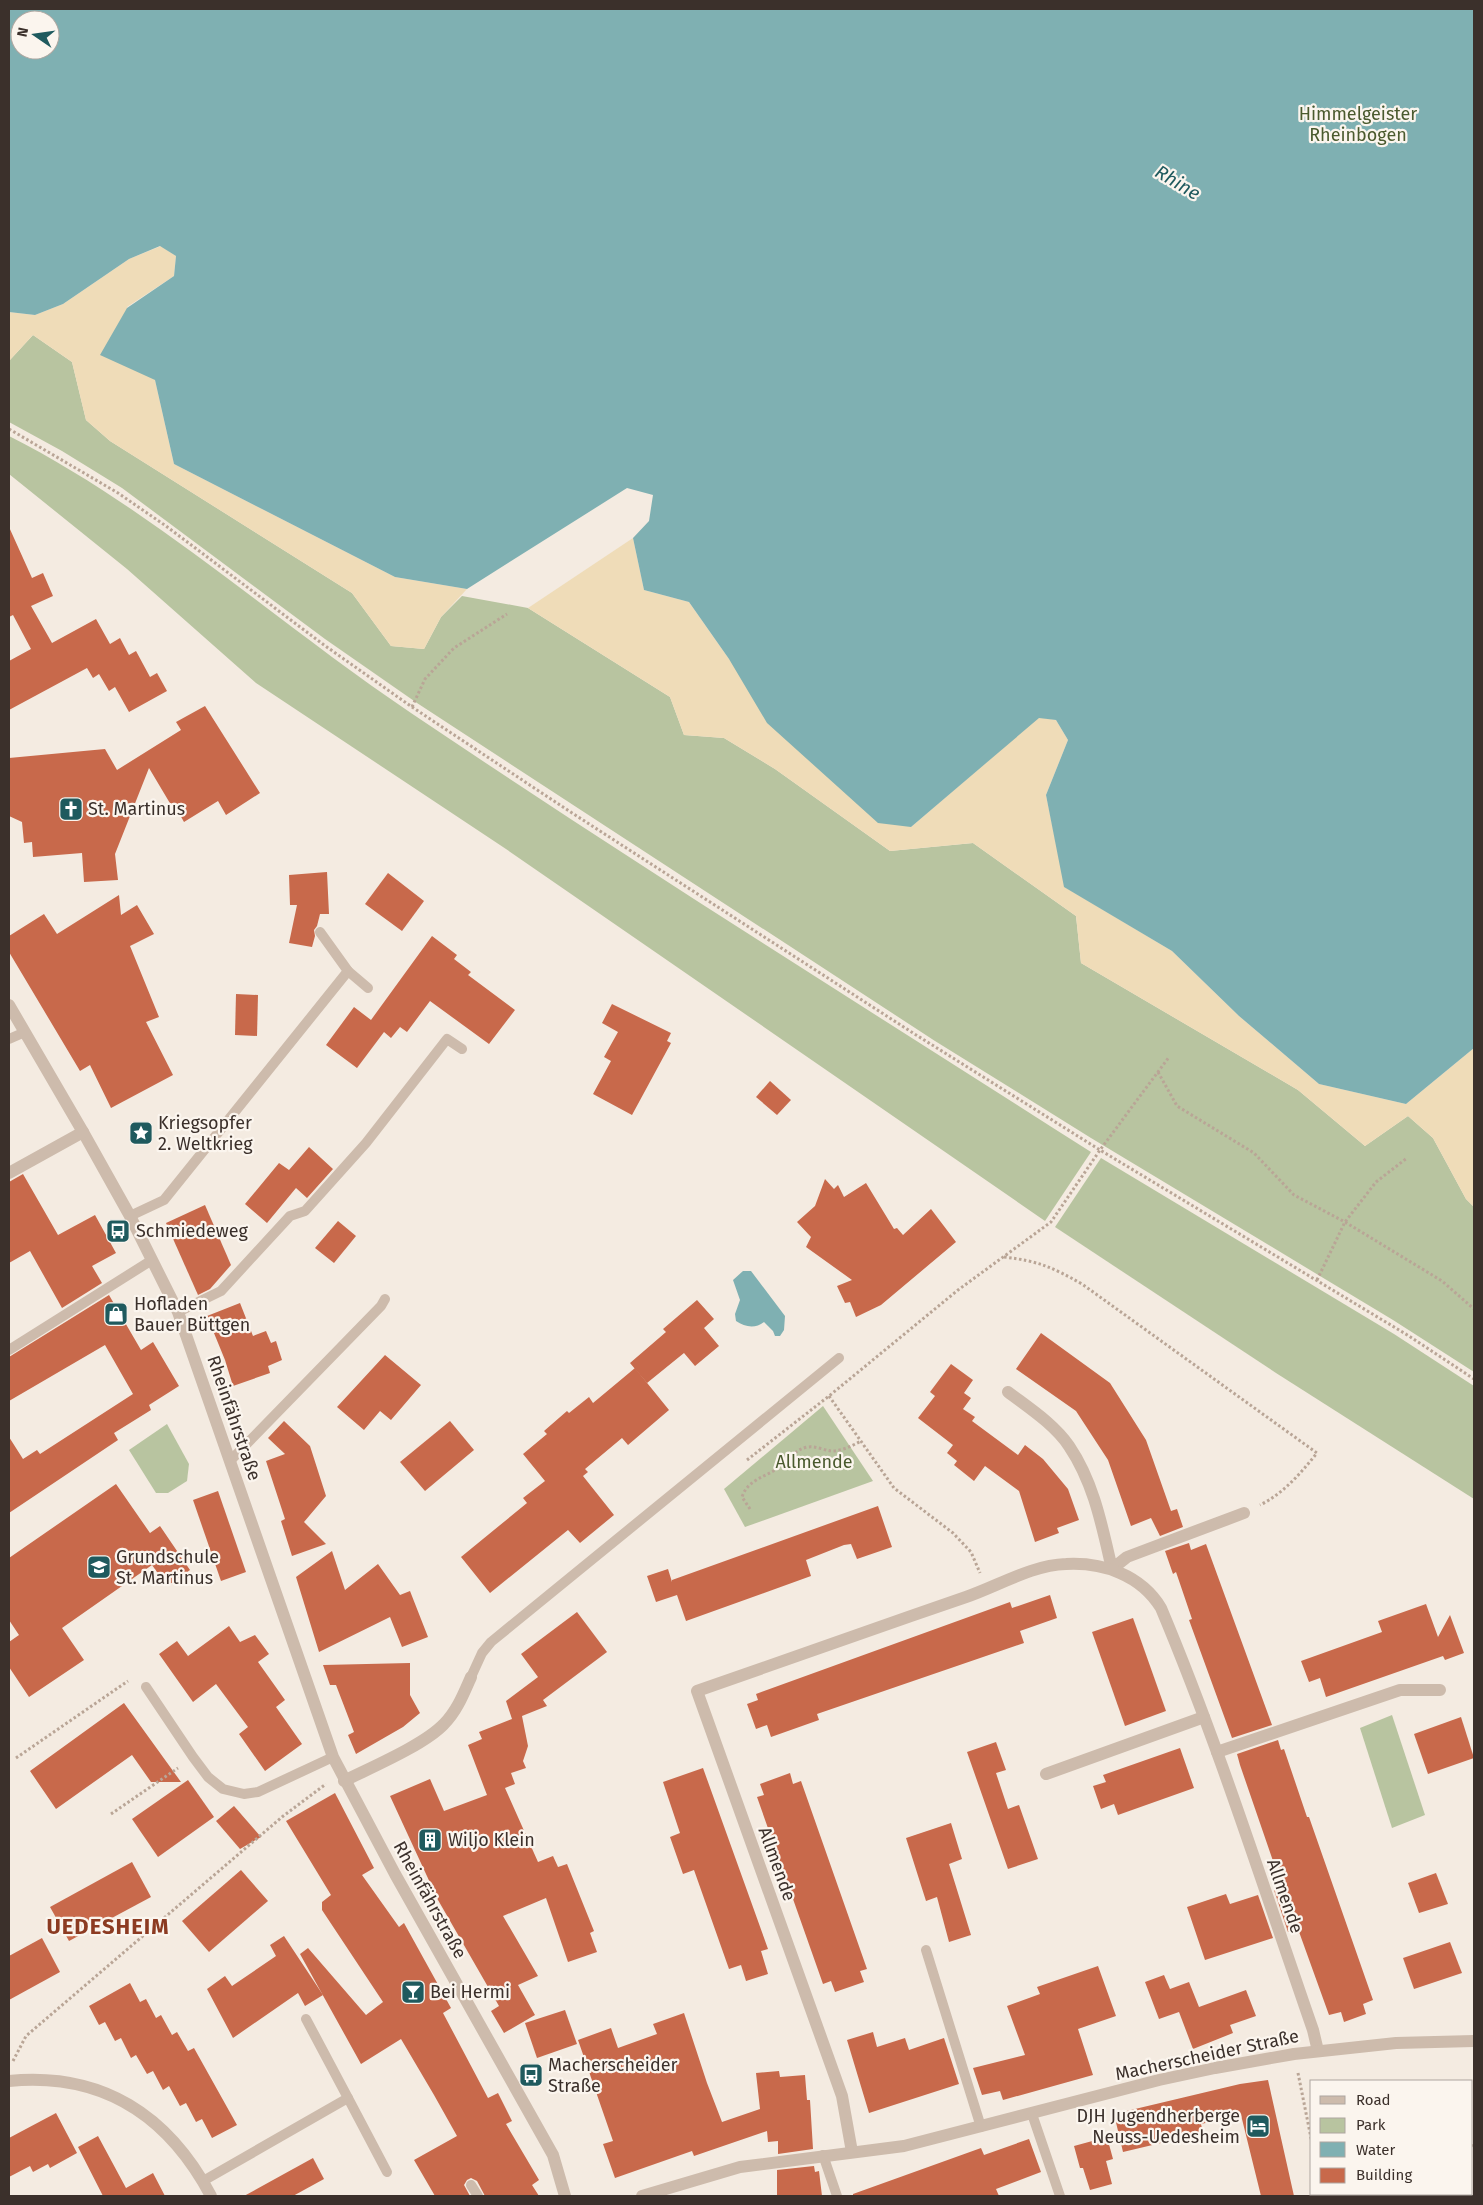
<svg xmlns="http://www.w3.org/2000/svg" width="1483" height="2205" font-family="'Fira Sans',sans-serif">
	<rect width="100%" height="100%" fill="#f4ebe1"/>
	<!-- green -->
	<g fill="#b8c4a0">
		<path d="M33,335L72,362L86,420L110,441L352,593L391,646L424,649L441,617L462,596L528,608L670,697L684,735L724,738L775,769L890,851L973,843L1076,916L1081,963L1298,1090L1365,1146L1408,1116L1433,1138L1466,1199L1474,1207V1372L1393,1320L1091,1138L935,1041L417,703L325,639L122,488L62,451L9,422V361Z"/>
		<path d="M9,436C153,509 277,623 411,713C635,864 864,1007 1091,1152L1045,1221L506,849L256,683L127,569L9,474Z"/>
		<path d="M1101,1158L1394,1334L1474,1386V1499L1276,1373L1055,1227Z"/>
		<path d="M823,1406L873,1481L745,1527L724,1489Z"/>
		<path d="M167,1424L189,1464L187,1481L168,1493H156L129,1450Z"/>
		<path d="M1392,1715L1425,1815L1392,1828L1360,1728Z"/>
	</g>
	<!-- sand -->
	<g fill="#efdcb8">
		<path d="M161,246L176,256L174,276L127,307L155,380L174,464L395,577L467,589L441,617L424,649L391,646L352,593L110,441L86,420L72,362L33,335L9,361V312L35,315L63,304L129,259Z"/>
		<path d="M633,538L644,590L689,602L729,659L911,827L1039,717L1056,720L1068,740L1046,795L1065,887L1172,951L1239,1016L1319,1084L1406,1104L1474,1048V1207L1466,1199L1433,1138L1408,1116L1365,1146L1298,1090L1081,963L1076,916L973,843L890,851L775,769L724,738L684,735L670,697L528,608Z"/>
	</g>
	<!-- water -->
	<g fill="#7fb0b2" fill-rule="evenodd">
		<path d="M9,9H1474V1048L1406,1104L1319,1084L1239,1016L1172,951L1064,887L1046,795L1068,740L1056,720L1039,718L911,827L878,823L767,723L729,659L689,602L644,590L633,538L649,521L653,495L627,488L467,589L395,577L174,464L155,380L100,355L127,308L174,276L176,256L160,246L129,259L63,304L35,315L9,312ZM20,20H50V50H20Z"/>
		<path d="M743,1271H751L785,1316L784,1330L780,1336H775L773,1331L764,1322C755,1329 745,1327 736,1321L735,1314L740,1300L733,1280Z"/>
	</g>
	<!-- building -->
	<g fill="#c8694b">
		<path d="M9,527L32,578L43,573L53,596L31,606L52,643L96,619L110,644L120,638L129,655L136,651L150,677L157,673L167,691L129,712L115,687L109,691L99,674L93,678L87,668L9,710V661L31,649L13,615L9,617Z"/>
		<path d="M205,706L260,793L226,815L218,801L184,822L176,808L174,810L149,768L115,854L118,880L84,882L82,853L33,857L32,842L24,843L22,822L9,816V758L105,749L117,770L181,730L176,722Z"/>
		<path d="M327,872L329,914H320L317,926L314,930L315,936L312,947L289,943L297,905H290L289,875Z"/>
		<path d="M388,873L424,901L402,931L365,904Z"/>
		<path d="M119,895L121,915L137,905L154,934L130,946L159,1017L146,1022L173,1075L111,1108L90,1065L80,1071L9,952V936L44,914L57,934Z"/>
		<path d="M432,936L457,955L454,959L471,972L468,975L515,1010L489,1044L430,1001L407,1032L400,1027L391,1038L384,1032L357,1068L326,1045L354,1007L371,1020Z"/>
		<path d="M236,994L258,995L257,1036L235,1035Z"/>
		<path d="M612,1004L671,1033L667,1041L671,1043L632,1115L593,1094L611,1061L604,1057L618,1032L602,1023Z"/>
		<path d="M770,1081L791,1100L777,1115L756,1097Z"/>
		<path d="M309,1147L333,1169L307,1198L296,1188L267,1223L245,1204L279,1163L289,1170Z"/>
		<path d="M23,1174L58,1235L95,1215L116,1253L92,1266L102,1283L62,1308L30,1251L9,1263V1182Z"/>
		<path d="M825,1179L834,1189L838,1185L844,1197L866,1183L894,1229L897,1228L903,1235L931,1209L956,1242L881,1305L856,1317L850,1302L845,1303L837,1286L852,1280L806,1247L811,1237L797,1222L815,1206Z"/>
		<path d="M205,1205L231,1265L210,1289L198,1295L166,1223Z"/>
		<path d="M338,1221L356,1236L334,1263L315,1248Z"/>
		<path d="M109,1295L141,1350L153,1342L179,1386L149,1405L151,1410L114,1433L118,1440L9,1513V1437L23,1459L37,1450L40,1454L133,1394L105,1345L9,1401V1357Z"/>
		<path d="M697,1300L714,1319L704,1328L719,1346L695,1366L684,1353L647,1383L630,1363L666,1332L663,1329Z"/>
		<path d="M240,1303L253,1336L266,1331L271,1343L276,1341L282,1360L268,1366L270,1373L233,1386L225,1360L207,1316Z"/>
		<path d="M1041,1333L1110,1383L1146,1440L1171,1511L1177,1509L1183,1527L1160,1536L1151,1518L1131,1526L1108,1460L1076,1411L1016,1369Z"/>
		<path d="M385,1355L421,1385L391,1420L380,1411L364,1430L337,1407Z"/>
		<path d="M951,1364L973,1380L964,1393L971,1398L963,1409L975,1417L972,1421L1018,1455L1025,1445L1043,1459L1068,1489L1079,1520L1057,1528L1059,1533L1035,1542L1019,1491L985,1466L974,1481L954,1465L957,1461L947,1453L953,1445L918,1418L935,1396L930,1392Z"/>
		<path d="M635,1368L669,1410L628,1445L622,1438L585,1469L588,1472L583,1476L614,1515L580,1543L568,1530L490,1593L461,1557L527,1503L523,1498L545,1481L523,1454L547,1434L544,1431L567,1411L569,1413L589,1397L593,1403Z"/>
		<path d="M284,1421L310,1446L326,1496L304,1522L326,1544L292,1556L281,1521L285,1519L266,1461L285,1454L268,1438Z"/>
		<path d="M450,1421L474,1450L425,1491L400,1462Z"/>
		<path d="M116,1484L150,1533L160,1526L190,1570L167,1586L152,1565L62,1628L84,1660L29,1697L9,1667V1642L19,1635L9,1620V1558Z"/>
		<path d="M218,1491L246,1572L221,1581L193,1500Z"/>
		<path d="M878,1506L892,1547L857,1559L851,1544L844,1545L806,1560L811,1576L686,1621L677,1595L656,1602L647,1576L668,1569L672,1582V1580Z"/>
		<path d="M1189,1543L1191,1550L1206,1544L1272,1725L1232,1738L1189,1620L1192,1619L1176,1572L1173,1574L1165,1551Z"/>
		<path d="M332,1551L345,1590L378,1564L400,1595L410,1591L428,1637L402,1647L390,1617L319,1652L296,1577Z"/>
		<path d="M1050,1595L1057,1618L1020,1631L1024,1643L817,1714L819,1720L771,1737L767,1725L756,1729L747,1704L758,1700L756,1694L1010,1602L1012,1608Z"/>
		<path d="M1426,1604L1438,1637L1450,1615L1464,1653L1445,1660L1443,1656L1326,1697L1320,1678L1309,1682L1301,1661L1382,1632L1378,1621Z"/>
		<path d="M577,1612L607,1652L543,1700L547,1706L522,1716L528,1746L523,1761L526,1768L511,1773L515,1784L505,1788L538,1862L553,1856L558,1867L567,1864L594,1931L590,1933L597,1952L568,1962L546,1898L503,1916L538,1976L518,1985L535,2015L504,2033L491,2011L499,2006L438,1900L390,1796L430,1779L444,1811L487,1795L468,1745L482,1739L479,1732L512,1719L506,1701L538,1677L521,1654Z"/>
		<path d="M1133,1618L1166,1711L1125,1726L1092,1632Z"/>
		<path d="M229,1626L240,1642L255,1635L269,1654L258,1662L285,1700L276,1707L302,1744L265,1771L239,1734L248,1727L216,1684L193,1702L159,1654L177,1641L188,1656Z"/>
		<path d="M410,1663V1695L420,1713L403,1727L356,1754L348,1735L354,1732L336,1685H330L323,1665Z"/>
		<path d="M124,1703L181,1782H151L132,1755L56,1809L30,1771Z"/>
		<path d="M1461,1717L1474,1758L1428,1774L1414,1734Z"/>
		<path d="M1278,1740L1281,1750L1284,1749L1307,1817H1309L1373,2000L1363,2004L1366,2014L1344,2022L1341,2012L1329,2015L1298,1929L1288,1932L1274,1890L1282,1887L1240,1765L1237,1754Z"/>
		<path d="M996,1742L1006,1770L996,1773L1008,1809L1019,1805L1038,1859L1008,1869L967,1752Z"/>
		<path d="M1180,1748L1194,1788L1118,1815L1114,1804L1101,1809L1093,1786L1106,1782L1103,1775Z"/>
		<path d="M703,1768L768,1949L761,1951L768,1974L746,1981L741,1965L729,1969L694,1870L683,1874L670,1837L680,1833L663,1782Z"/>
		<path d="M790,1773L793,1784L801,1781L867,1969L860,1971L864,1982L835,1992L831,1981L823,1984L757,1797L764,1795L760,1784Z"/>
		<path d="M188,1780L214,1817L158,1857L132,1819Z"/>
		<path d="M335,1793L374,1868L362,1875L399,1927L404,1923L451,2008L443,2013L488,2098L498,2093L512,2121L506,2124L539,2180L532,2185L539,2196H485L477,2181L471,2178L467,2180L464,2185L470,2196H435L414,2160L457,2136L434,2095L401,2039L361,2064L300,1954L308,1948L366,2015L383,2002L322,1910V1902L331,1895L286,1821Z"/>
		<path d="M234,1806L261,1837L240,1849L216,1821Z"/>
		<path d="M951,1823L962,1859L949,1864L971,1935L949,1942L937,1897L926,1901L906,1838Z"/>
		<path d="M132,1862L151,1897L69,1941L50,1907Z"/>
		<path d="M241,1870L268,1901L209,1952L182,1921Z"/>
		<path d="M1436,1873L1448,1904L1419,1913L1408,1883Z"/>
		<path d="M1226,1894L1230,1904L1258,1895L1273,1938L1205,1960L1187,1907Z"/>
		<path d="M284,1936L323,1995L305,2006L298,1993L233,2038L207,1989L225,1976L232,1986L276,1956L270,1945Z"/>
		<path d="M42,1938L60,1972L9,2000V1956Z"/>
		<path d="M1450,1942L1462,1973L1414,1989L1403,1958Z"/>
		<path d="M1098,1966L1116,2016L1078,2029L1093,2075L1003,2100L1000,2091L982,2095L973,2068L1025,2055L1007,2006L1040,1994L1037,1987Z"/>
		<path d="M1164,1975L1170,1989L1189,1982L1199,2007L1246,1990L1256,2016L1230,2025L1233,2033L1193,2049L1179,2012L1159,2019L1145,1982Z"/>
		<path d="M130,1983L140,2002L146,1999L156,2018L161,2015L172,2035L177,2032L188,2051L194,2048L237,2125L212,2138L202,2119L196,2122L186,2103L180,2106L169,2086L163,2090L153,2071L147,2074L136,2055L131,2058L121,2038L115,2041L105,2022L99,2025L89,2006Z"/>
		<path d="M565,2010L577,2044L537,2058L525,2023Z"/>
		<path d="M684,2013L707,2083L722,2122L760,2109L756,2073L779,2071L780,2077L805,2075L807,2100H810L813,2149L778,2154V2141L768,2142L767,2131L694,2156L692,2151L615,2178L603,2144L613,2141L578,2040L611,2028L618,2048L657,2034L653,2024Z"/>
		<path d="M873,2032L877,2047L905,2038L909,2050L944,2038L959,2084L869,2113L847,2040Z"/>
		<path d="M1268,2080L1294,2196H1261L1241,2115L1201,2124L1203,2133L1123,2152L1114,2114L1240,2084Z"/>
		<path d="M56,2113L77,2153L50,2168L48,2164L33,2172L30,2166L9,2177V2138Z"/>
		<path d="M98,2136L126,2188L153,2173L165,2196H103L78,2147Z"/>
		<path d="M1107,2137L1113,2159L1106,2161L1112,2184L1090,2190L1083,2168H1080L1074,2146Z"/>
		<path d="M1029,2139L1041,2172L996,2189L999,2196H853V2194L981,2148L984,2155Z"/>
		<path d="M313,2158L324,2179L293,2196H244Z"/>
		<path d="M814,2166L815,2172L819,2171L822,2196H777V2170Z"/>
	</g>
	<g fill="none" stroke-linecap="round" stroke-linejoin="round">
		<!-- path -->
		<g stroke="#b9a596" stroke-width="3" stroke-dasharray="2.5 2.5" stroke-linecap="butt">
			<path d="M9,429L118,493L166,526L324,645L412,707L569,811L913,1033L1100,1150L1409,1336L1474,1379"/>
			<path d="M412,707L425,679L454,648L507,614"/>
			<path d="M1158,1072L1177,1106L1254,1153L1294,1195L1345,1222L1442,1281L1474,1309"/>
			<path d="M1004,1257C1038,1261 1052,1267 1082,1284L1317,1453C1300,1474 1284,1493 1260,1505"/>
			<path d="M1317,1280L1345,1222L1376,1182L1407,1158"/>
			<path d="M829,1396L894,1488L953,1533L971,1552L980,1573"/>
			<path d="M747,1460L829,1396L958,1290L1051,1222L1100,1150L1169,1057"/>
			<path d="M750,1509L742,1497C748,1479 766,1477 780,1467C790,1459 795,1449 808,1447C816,1446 824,1450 831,1451C842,1451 852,1446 861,1441"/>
			<path d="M16,1758L128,1681"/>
			<path d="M111,1814L178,1768"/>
			<path d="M13,2061L26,2036L282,1817L326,1784"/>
			<path d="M1298,2073L1312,2143"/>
			<path d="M1472,2146L1474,2145"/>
		</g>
		<!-- service -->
		<g stroke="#cdbbac" stroke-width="10">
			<path d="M348,971L368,988"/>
			<path d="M9,1039L25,1032"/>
			<path d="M130,1216L164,1200L348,971L320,932"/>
			<path d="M178,1312L221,1291L290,1216L305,1211L366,1143L447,1039L462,1049"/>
			<path d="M9,1350L152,1260"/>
			<path d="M230,1461L381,1306L385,1299"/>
			<path d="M471,1677L482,1653L491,1642L839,1358"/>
			<path d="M146,1687L193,1757L208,1777L223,1789L244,1794L258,1792L333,1757"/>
			<path d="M926,1950L981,2127"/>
			<path d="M348,2098L387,2172"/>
			<path d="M1032,2114L1060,2196"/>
			<path d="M823,2155L837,2196"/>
			<path d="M203,2181L348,2098L306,2019"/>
			<path d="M471,2185L478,2196"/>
		</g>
		<!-- minor -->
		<g stroke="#cdbbac" stroke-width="12">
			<path d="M9,1005L83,1132L130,1216L178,1312L333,1757L395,1874L553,2155L565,2196"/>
			<path d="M9,1173L83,1132"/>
			<path d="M1008,1392C1029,1408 1054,1424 1069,1446C1094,1483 1102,1526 1112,1569L1127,1557L1244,1513"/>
			<path d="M1217,1752L1400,1690H1440"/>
			<path d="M1046,1774L1204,1717"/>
			<path d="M344,1781C372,1767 424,1745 444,1724C457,1711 464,1693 471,1677"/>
			<path d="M9,2081C102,2072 168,2115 211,2196"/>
			<path d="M852,2152L842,2096L697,1691C786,1660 876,1628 966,1597C998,1586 1032,1565 1066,1564C1103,1562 1141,1575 1161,1608C1219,1746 1264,1889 1313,2030L1318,2051"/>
			<path d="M642,2196L740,2167L904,2146L1159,2080L1215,2068L1294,2054L1396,2043L1474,2041"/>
		</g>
	</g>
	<!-- icons -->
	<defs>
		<g id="church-square" transform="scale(1.25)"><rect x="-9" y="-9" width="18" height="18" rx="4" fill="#1f5a5e" stroke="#fbf5ee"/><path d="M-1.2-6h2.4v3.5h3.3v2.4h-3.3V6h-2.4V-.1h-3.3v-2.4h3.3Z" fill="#fff"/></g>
		<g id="sight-square" transform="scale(1.25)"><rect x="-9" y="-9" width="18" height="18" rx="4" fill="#1f5a5e" stroke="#fbf5ee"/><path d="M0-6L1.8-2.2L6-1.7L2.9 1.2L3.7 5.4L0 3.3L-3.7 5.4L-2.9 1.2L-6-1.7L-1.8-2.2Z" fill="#fff"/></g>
		<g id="bus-square" transform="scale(1.25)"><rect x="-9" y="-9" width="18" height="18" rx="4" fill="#1f5a5e" stroke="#fbf5ee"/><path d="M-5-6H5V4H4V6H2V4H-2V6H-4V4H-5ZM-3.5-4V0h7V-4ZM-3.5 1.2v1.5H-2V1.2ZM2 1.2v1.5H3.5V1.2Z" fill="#fff"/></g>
		<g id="shop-square" transform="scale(1.25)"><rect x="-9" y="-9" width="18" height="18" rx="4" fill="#1f5a5e" stroke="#fbf5ee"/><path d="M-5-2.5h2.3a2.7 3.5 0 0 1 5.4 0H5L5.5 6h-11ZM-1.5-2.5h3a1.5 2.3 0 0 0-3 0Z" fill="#fff"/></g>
		<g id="school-square" transform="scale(1.25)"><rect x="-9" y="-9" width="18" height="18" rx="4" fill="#1f5a5e" stroke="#fbf5ee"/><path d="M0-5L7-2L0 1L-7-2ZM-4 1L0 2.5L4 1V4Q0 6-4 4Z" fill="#fff"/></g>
		<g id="building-square" transform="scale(1.25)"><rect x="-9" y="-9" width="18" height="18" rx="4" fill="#1f5a5e" stroke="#fbf5ee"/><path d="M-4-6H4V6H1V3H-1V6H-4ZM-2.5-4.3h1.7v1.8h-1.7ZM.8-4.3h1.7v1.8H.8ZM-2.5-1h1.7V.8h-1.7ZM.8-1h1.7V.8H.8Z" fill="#fff"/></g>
		<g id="bar-square" transform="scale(1.25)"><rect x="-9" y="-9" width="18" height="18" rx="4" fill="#1f5a5e" stroke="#fbf5ee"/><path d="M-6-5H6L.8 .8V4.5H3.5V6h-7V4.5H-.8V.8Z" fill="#fff"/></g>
		<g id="hotel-square" transform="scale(1.25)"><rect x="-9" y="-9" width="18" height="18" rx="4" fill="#1f5a5e" stroke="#fbf5ee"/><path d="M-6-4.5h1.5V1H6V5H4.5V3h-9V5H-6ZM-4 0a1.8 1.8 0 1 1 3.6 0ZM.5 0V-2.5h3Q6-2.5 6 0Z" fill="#fff"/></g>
	</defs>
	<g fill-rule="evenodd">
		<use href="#church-square" x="71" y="809"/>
		<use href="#sight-square" x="141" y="1133"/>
		<use href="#bus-square" x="118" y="1231"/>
		<use href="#shop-square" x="116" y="1314"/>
		<use href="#school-square" x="99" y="1567"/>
		<use href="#building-square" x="430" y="1840"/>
		<use href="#bar-square" x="413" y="1992"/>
		<use href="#bus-square" x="531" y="2075"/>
		<use href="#hotel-square" x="1258" y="2126"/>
	</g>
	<g text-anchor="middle" stroke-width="4.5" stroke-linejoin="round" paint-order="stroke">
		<!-- park labels -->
		<g font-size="18" fill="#4a5a2e" stroke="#fbf5ee">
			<text x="1358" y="120">Himmelgeister<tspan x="1358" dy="21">Rheinbogen</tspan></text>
			<text x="814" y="1468">Allmende</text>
		</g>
		<!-- poi labels -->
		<g font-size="18" fill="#3b302b" stroke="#fbf5ee" text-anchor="start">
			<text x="88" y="815">St. Martinus</text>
			<text x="158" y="1129">Kriegsopfer<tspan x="158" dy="21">2. Weltkrieg</tspan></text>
			<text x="136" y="1237">Schmiedeweg</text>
			<text x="134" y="1310">Hofladen<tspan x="134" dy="21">Bauer Büttgen</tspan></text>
			<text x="116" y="1563">Grundschule<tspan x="116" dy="21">St. Martinus</tspan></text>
			<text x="448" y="1846">Wiljo Klein</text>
			<text x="430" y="1998">Bei Hermi</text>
			<text x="548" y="2071">Macherscheider<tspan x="548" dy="21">Straße</tspan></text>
			<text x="1240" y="2122" text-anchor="end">DJH Jugendherberge<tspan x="1240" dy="21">Neuss-Uedesheim</tspan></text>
		</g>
		<!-- street labels -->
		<g font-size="18" fill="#3b302b" stroke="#fbf5ee">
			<text transform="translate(234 1418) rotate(71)" y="6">Rheinfährstraße</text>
			<text transform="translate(777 1864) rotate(70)" y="6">Allmende</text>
			<text transform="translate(1285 1896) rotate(71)" y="6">Allmende</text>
			<text transform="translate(430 1900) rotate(61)" y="6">Rheinfährstraße</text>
			<text transform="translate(1207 2055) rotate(-12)" y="6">Macherscheider Straße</text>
		</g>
		<!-- water labels -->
		<g font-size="19" font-style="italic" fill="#1f5a5e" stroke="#fbf5ee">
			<text transform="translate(1178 182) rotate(31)" y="7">Rhine</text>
		</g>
		<!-- district labels -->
		<g font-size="22" font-weight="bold" letter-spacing="1" fill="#8c3b22" stroke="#fbf5ee">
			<text x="108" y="1934">UEDESHEIM</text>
		</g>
	</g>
	<!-- border -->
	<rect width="1483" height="2205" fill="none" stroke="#3b302b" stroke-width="20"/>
	<!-- legend -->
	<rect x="1310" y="2080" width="162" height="115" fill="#fbf5ee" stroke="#aea6a0"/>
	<rect x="1320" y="2096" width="25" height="8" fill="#cdbbac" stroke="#aea6a0"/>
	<text x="1356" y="2105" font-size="15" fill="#3b302b">Road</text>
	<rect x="1320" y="2118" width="25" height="15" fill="#b8c4a0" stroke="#aea6a0"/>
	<text x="1356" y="2130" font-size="15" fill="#3b302b">Park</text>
	<rect x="1320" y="2142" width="25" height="15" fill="#7fb0b2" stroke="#aea6a0"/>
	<text x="1356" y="2155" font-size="15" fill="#3b302b">Water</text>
	<rect x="1320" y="2168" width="25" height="15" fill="#c8694b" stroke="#aea6a0"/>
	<text x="1356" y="2180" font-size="15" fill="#3b302b">Building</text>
	<!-- north arrow -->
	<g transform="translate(35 35) rotate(283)"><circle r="24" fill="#fbf5ee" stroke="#aea6a0"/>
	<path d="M0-4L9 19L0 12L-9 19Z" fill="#1f5a5e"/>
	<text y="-8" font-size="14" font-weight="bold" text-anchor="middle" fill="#3b302b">N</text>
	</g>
</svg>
